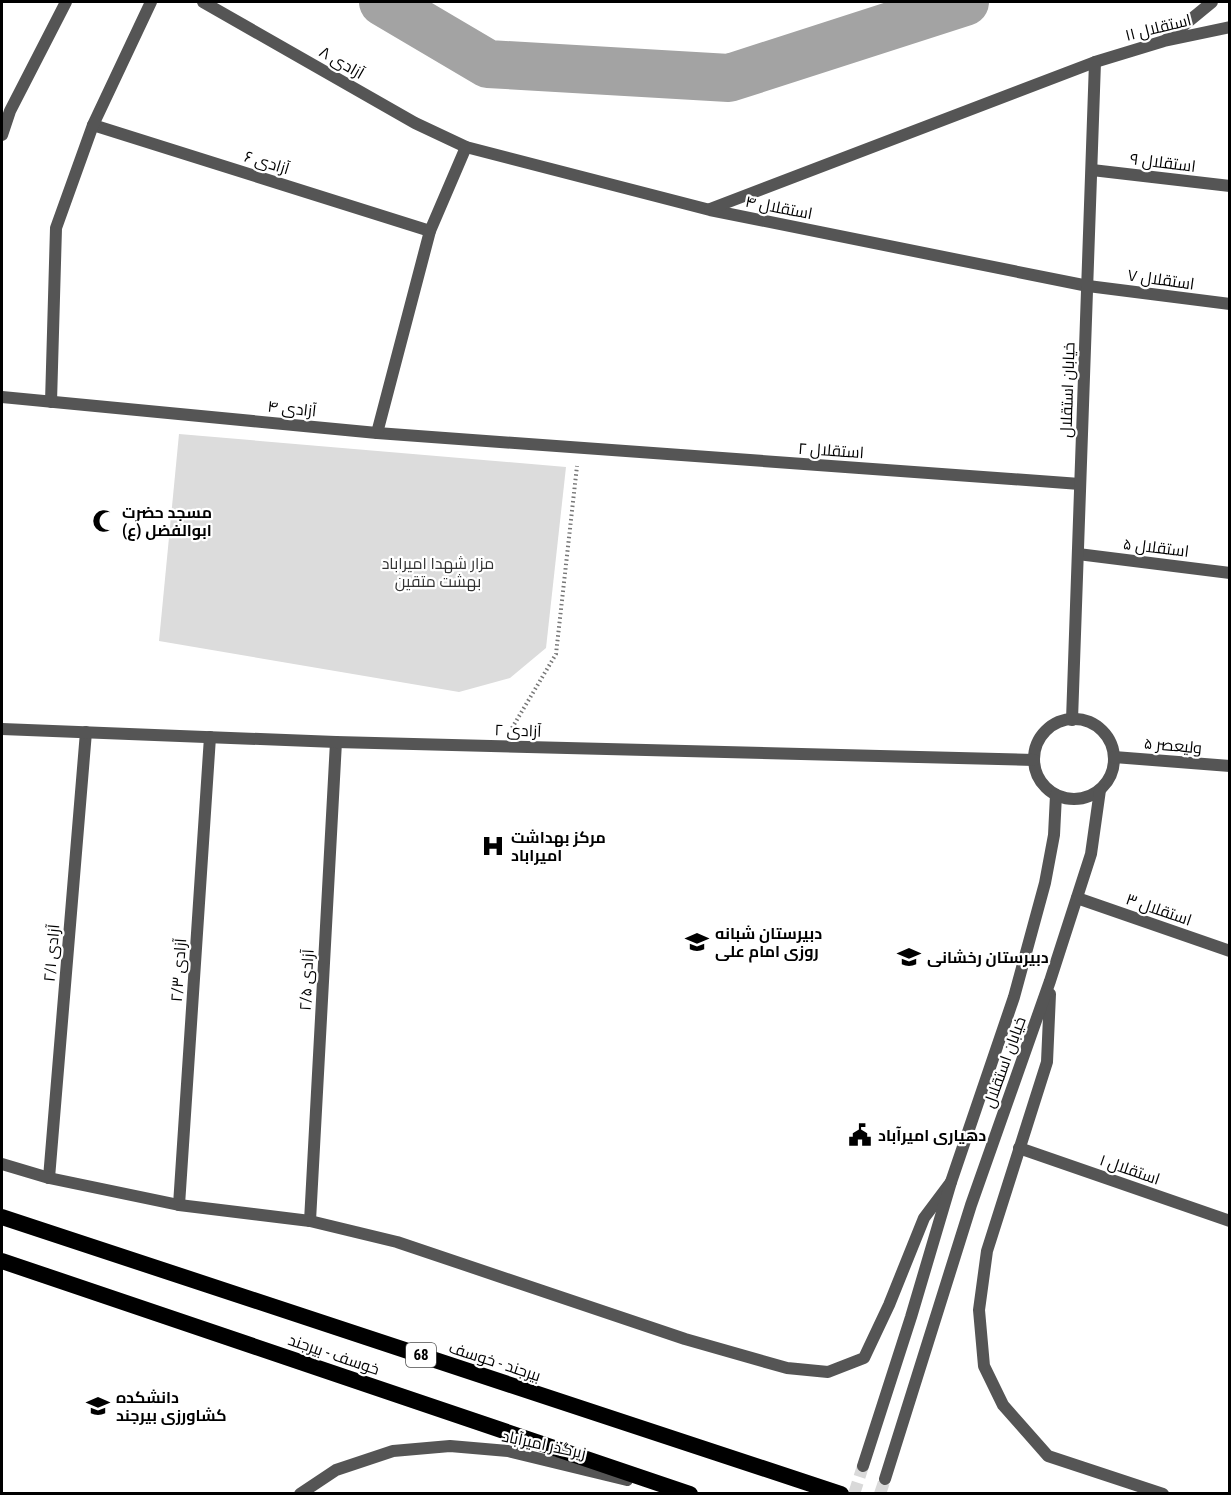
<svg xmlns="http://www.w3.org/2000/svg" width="1231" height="1495" font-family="'Roboto Condensed',Cairo,sans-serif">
	<rect width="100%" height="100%" fill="#fff"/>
	<!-- green -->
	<path fill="#dcdcdc" d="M179,434L566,467L546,648L510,678L459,692L159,641Z"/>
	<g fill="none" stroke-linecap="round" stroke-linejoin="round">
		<!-- river -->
		<path stroke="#a3a3a3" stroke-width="48" d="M383,2L488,64L729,78L965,2"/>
		<!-- tertiary-tunnel -->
		<g stroke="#d9d9d9" stroke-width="12" stroke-dasharray="12 6" stroke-linecap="butt">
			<path d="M854,1494L863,1466"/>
			<path d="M880,1494L885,1479"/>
		</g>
		<!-- path -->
		<path stroke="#777" stroke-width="4" stroke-dasharray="1.5 3" stroke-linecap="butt" d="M512,728L556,654L577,466"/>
		<!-- minor -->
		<g stroke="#555" stroke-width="12">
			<path d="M203,2L415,123L466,147L710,210L1088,286L1230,304"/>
			<path d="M1167,39L1212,2"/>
			<path d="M93,125L430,231"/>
			<path d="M1092,170L1230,186"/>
			<path d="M710,209L1095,62L1164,41L1230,27"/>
			<path d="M2,397L377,433L1080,484"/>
			<path d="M51,402L56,228L93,125L151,2"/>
			<path d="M377,433L430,231L466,147"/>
			<path d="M1078,554L1230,573"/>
			<path d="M1077,898L1230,951"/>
			<path d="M1019,1148L1230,1221"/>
			<path d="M49,1178L86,732"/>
			<path d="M179,1205L210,737"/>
			<path d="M310,1221L336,742"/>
		</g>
		<!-- tertiary -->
		<g stroke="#555" stroke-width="12">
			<path d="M2,135L10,111L66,2"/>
			<circle cx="1074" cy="759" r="40"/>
			<path d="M1072,720L1095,62"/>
			<path d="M2,729L336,742L1034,760"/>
			<path d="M1114,757L1230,766"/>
			<path d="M1050,994L1047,1062L987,1251L979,1310L984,1366L1003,1405L1048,1456L1163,1494"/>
			<path d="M2,1164L49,1178L179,1205L310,1221L397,1242L685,1339L787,1368L828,1372L864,1358L889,1305L924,1218L951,1182"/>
			<path d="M863,1466L911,1317L951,1182L1014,997L1045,883L1054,835L1056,795"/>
			<path d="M885,1479L971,1205L1050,981L1091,854L1100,790"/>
			<path d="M300,1494L336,1470L393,1451L450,1446L508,1451L627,1480"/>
		</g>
		<!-- trunk -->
		<g stroke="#000" stroke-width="16">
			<path d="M2,1217L841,1494"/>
			<path d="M2,1261L690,1494"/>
		</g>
	</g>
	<!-- icons -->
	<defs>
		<g id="mosque-bare" transform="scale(1.8)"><path d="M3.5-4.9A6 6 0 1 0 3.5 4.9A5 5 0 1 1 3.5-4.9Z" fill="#000" stroke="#fff" stroke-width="2.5" paint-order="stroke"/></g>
		<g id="hospital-bare" transform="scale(1.8)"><path d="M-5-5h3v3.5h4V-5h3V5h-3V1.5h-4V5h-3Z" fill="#000" stroke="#fff" stroke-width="2.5" paint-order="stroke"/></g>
		<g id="school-bare" transform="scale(1.8)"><path d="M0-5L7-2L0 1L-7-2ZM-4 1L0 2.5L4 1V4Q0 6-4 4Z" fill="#000" stroke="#fff" stroke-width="2.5" paint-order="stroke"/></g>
		<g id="civic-bare" transform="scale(1.8)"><path d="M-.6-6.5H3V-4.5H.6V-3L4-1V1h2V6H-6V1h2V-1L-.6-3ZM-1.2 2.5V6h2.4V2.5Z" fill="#000" stroke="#fff" stroke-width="2.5" paint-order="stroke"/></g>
		<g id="university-bare" transform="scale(1.8)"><path d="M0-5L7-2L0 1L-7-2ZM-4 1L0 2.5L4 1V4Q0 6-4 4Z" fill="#000" stroke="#fff" stroke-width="2.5" paint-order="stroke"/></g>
	</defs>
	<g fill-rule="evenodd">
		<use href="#mosque-bare" x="104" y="521"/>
		<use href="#hospital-bare" x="493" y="846"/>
		<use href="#school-bare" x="697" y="942"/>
		<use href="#school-bare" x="909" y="957"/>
		<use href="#civic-bare" x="860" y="1135"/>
		<use href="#university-bare" x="98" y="1406"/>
	</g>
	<g text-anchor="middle" stroke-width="4.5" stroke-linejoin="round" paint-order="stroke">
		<!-- shield labels -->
		<rect fill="#fff" stroke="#4c4c4c" stroke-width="1.5" x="406" y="1343" width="30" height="24" rx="4.5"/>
		<g font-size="15" font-weight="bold" fill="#000">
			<text x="421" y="1360">68</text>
		</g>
		<!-- street labels -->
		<g font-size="16" fill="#000" stroke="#fff">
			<text transform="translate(1158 27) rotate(-14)" y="6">استقلال ۱۱</text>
			<text transform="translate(342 62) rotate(30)" y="6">آزادی ۸</text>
			<text transform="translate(267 162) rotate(17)" y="6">آزادی ۶</text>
			<text transform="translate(1163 162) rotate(7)" y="6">استقلال ۹</text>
			<text transform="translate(779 207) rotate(11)" y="6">استقلال ۴</text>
			<text transform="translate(1161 279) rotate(8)" y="6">استقلال ۷</text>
			<text transform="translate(1067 390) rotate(-88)" y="6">خیابان استقلال</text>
			<text transform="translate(292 408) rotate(6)" y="6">آزادی ۴</text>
			<text transform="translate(831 450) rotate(4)" y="6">استقلال ۲</text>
			<text transform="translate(1156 547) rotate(7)" y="6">استقلال ۵</text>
			<text transform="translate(518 730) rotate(2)" y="6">آزادی ۲</text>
			<text transform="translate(1173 745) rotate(5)" y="6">ولیعصر ۵</text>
			<text transform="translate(1159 909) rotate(19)" y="6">استقلال ۳</text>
			<text transform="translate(51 953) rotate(-85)" y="6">آزادی ۲/۱</text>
			<text transform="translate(178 970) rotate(-86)" y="6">آزادی ۲/۳</text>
			<text transform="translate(306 980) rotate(-87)" y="6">آزادی ۲/۵</text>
			<text transform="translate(1004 1062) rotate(-70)" y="6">خیابان استقلال</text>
			<text transform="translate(1130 1169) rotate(19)" y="6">استقلال ۱</text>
			<text transform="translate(334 1354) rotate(19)" y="6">خوسف - بیرجند</text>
			<text transform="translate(495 1361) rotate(18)" y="6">بیرجند - خوسف</text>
			<text transform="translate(544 1444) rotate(12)" y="6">زیرگذر امیرآباد</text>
		</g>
		<!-- poi labels -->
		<g font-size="16" font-weight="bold" fill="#000" stroke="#fff" text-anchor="start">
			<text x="122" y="518">مسجد حضرت<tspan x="122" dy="18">ابوالفضل (ع)</tspan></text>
			<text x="511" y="843">مرکز بهداشت<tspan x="511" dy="18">امیراباد</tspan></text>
			<text x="715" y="939">دبیرستان شبانه<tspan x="715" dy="18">روزی امام علی</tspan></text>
			<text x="927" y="963">دبیرستان رخشانی</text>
			<text x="878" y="1141">دهیاری امیرآباد</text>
			<text x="116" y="1403">دانشکده<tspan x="116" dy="18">کشاورزی بیرجند</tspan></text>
		</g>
		<!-- park labels -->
		<g font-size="16" fill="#333" stroke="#fff">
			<text x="438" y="569">مزار شهدا امیراباد<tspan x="438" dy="18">بهشت متقین</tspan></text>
		</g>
	</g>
	<!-- border -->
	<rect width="1231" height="1495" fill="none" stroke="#000000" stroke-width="6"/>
</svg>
